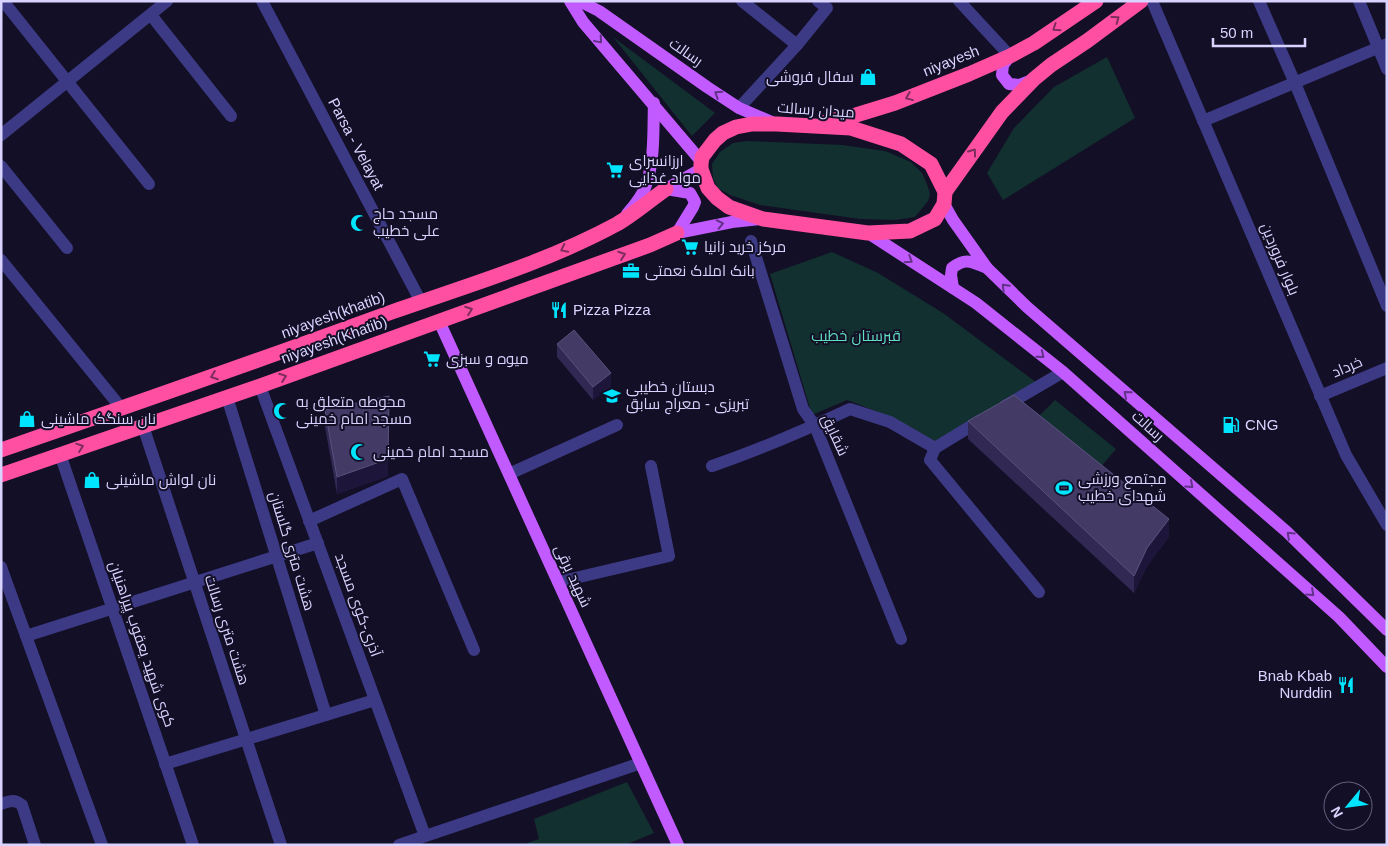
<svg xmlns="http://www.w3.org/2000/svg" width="1388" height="846" font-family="Helvetica,Cairo,sans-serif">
	<rect width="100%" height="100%" fill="#130f26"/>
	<!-- green -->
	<g fill="#12302f">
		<path d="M613,37L715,113L692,136Z"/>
		<path d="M1107,57L1135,118L1003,200L987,173L1014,128L1054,87Z"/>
		<path d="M748,141L842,145L885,151L911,162L922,173L927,184L930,194L928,201L915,217L895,220L860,219L760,205L730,195L718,188L713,178L712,164L720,152L733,143Z"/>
		<path d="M832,252L878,273L943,313L1037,383L934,442L891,417L847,400L812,415L770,274Z"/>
		<path d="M1055,400L1116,449L1094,475L1032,423Z"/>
		<path d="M627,782L654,833L625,845H528L527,843L539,839L534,819Z"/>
	</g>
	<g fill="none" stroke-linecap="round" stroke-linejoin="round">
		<!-- minor -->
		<g stroke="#3d3a85" stroke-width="12">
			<path d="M3,1L149,184"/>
			<path d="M262,1L421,302"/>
			<path d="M959,1L1010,56"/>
			<path d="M1152,1L1346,455L1387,525"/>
			<path d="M1259,1L1295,83L1387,306"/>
			<path d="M1359,1L1387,69"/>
			<path d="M151,15L231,116"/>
			<path d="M797,45L827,8L818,1"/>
			<path d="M739,108L797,45L742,1"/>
			<path d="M1203,121L1387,44"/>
			<path d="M1,135L167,1"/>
			<path d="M1,166L67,248"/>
			<path d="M751,241L803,409L815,426L901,639"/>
			<path d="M1,260L122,409"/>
			<path d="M260,386L425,836"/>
			<path d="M1320,396L1387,368"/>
			<path d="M227,397L326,715"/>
			<path d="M1005,406L1063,372"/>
			<path d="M143,426L281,845"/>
			<path d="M935,448L930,460L1039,592"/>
			<path d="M60,454L193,845"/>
			<path d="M712,466C759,450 805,430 850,409L890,422L935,448L981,420"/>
			<path d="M509,474L617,425"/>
			<path d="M309,521L402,479L474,650"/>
			<path d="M1,567L102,845"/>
			<path d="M558,582L669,556L651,466"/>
			<path d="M26,636L318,543"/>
			<path d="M165,764L375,700"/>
			<path d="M1,804C10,801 14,799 22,805L35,845"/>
			<path d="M399,845L641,763"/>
		</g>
		<!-- major -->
		<g stroke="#c25bff" stroke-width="12">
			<path d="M570,1L583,22L701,161"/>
			<path d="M579,1L599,11L707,87L739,108L774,123"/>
			<path d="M1010,56L1003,65L1002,75L1009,84L1019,85L1032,80"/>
			<path d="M666,189L690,193L695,202L693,207L677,233"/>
			<path d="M666,189L701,169"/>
			<path d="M944,204L953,220L987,268L1027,307L1287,532L1387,630"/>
			<path d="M627,214C634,206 643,195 646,185C655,159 653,130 654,103"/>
			<path d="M677,233L732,222L760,219"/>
			<path d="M868,233L976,303L1063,372L1339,617L1387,667"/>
			<path d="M953,288L951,275L952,268C966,257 972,262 987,268"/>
			<path d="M439,321L678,845"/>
		</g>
		<!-- highway -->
		<g stroke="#ff4fa3" stroke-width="15">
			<path d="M826,122L856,115L895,103L969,74L1010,56L1034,43L1096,1"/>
			<path d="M752,124H777L851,128L901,144L931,164L945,192L944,204L935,219L910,231L868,233L763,219L729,207L717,198L708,188L701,169V164L702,157L715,140L723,133L736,127Z"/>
			<path d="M945,192L1002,112L1034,79L1051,65L1087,41L1141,1"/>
			<path d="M1,450C131,405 260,360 389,313C466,286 545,263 617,224C634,214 650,200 666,189"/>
			<path d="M1,475L260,386L650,245L677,233"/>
		</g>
	</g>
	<!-- wall -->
	<g fill="#312854">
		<path d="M557,344L611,386L593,400L557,357Z"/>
		<path d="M325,410L388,476L337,494L325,427Z"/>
		<path d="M968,421L1169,537L1147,566L1134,593L968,439Z"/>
	</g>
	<!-- shaded-wall -->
	<g fill="#1d163a">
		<path d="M611,373V386L593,400V387Z"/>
		<path d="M389,396L388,476L337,494V477Z"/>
		<path d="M1169,519V537L1147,566L1134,593V576L1147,548Z"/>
	</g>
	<!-- building -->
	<g fill="#433a66" stroke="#5a527e">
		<path d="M574,330L611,373L593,387L557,344Z"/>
		<path d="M1014,395L1169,519L1147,548L1134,576L968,421Z"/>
		<path d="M389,396L388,459L337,477L325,410Z"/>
	</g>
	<!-- one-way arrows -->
	<defs><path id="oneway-chevron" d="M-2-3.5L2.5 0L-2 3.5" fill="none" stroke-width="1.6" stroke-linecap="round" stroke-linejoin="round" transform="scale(1.25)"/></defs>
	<g stroke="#7d2c5e">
		<use href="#oneway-chevron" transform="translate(1116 19) rotate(-36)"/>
		<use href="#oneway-chevron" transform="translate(1056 28) rotate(146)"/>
		<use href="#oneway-chevron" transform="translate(909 97) rotate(158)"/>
		<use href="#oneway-chevron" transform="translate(973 152) rotate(-54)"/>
		<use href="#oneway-chevron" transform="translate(564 249) rotate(154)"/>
		<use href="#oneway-chevron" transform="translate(622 255) rotate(-20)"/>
		<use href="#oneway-chevron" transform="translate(469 310) rotate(-20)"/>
		<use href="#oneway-chevron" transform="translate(214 376) rotate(160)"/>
		<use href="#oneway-chevron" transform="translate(283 377) rotate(-21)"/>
		<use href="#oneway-chevron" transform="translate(80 447) rotate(-19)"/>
	</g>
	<g stroke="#623188">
		<use href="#oneway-chevron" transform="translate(599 40) rotate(49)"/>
		<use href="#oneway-chevron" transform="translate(718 94) rotate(-147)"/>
		<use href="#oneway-chevron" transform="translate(720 224) rotate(-12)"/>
		<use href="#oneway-chevron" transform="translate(909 260) rotate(33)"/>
		<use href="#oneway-chevron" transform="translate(1005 287) rotate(-135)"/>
		<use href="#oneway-chevron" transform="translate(1041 355) rotate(39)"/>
		<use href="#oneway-chevron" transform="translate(1127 394) rotate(-139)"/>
		<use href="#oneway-chevron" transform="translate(1190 485) rotate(42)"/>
		<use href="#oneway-chevron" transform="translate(1290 535) rotate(-137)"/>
		<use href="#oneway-chevron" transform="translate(1311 593) rotate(42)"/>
	</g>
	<!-- icons -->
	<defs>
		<g id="shop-bare" transform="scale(1.35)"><path d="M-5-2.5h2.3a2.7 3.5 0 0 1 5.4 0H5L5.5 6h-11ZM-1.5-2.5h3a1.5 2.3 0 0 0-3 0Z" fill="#00e5ff" stroke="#130f26" stroke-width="2.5" paint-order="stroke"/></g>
		<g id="supermarket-bare" transform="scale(1.35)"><path d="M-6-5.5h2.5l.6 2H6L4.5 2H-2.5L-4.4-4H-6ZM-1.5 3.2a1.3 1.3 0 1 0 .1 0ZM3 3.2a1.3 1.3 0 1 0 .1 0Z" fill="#00e5ff" stroke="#130f26" stroke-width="2.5" paint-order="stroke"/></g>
		<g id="mosque-bare" transform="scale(1.35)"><path d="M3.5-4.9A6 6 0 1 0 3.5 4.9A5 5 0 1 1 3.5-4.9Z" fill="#00e5ff" stroke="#130f26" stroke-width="2.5" paint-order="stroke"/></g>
		<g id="office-bare" transform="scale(1.35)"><path d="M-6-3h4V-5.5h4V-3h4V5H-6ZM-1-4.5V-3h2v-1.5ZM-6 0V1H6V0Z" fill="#00e5ff" stroke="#130f26" stroke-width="2.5" paint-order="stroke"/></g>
		<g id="restaurant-bare" transform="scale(1.35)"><path d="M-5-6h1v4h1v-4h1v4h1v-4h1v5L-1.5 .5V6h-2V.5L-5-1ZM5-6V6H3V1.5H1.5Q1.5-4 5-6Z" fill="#00e5ff" stroke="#130f26" stroke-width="2.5" paint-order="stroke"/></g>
		<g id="school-bare" transform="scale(1.35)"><path d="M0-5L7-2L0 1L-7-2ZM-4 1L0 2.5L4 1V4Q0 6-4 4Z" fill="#00e5ff" stroke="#130f26" stroke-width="2.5" paint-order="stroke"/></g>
		<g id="fuel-bare" transform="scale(1.35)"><path d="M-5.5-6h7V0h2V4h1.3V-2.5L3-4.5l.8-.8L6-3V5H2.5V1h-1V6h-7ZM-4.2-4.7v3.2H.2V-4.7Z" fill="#00e5ff" stroke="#130f26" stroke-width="2.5" paint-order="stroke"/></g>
		<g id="stadium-bare" transform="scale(1.35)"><path d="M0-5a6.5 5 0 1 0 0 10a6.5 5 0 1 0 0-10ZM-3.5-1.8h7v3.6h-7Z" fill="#00e5ff" stroke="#130f26" stroke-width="2.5" paint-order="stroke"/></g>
	</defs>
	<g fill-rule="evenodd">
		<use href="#shop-bare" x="868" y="77"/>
		<use href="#supermarket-bare" x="615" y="170"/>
		<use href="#mosque-bare" x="359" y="223"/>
		<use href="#supermarket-bare" x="690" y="247"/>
		<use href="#office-bare" x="631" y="271"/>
		<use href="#restaurant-bare" x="559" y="310"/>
		<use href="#supermarket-bare" x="432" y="359"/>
		<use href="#school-bare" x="612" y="396"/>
		<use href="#mosque-bare" x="282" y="411"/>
		<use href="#shop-bare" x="27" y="419"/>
		<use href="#fuel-bare" x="1231" y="425"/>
		<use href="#mosque-bare" x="359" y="452"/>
		<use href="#shop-bare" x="92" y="480"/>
		<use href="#stadium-bare" x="1064" y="488"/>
		<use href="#restaurant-bare" x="1346" y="685"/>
	</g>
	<g text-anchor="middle" stroke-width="4" stroke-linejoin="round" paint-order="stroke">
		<!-- street labels -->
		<g font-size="15" fill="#d9d4ff" stroke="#130f26">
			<text transform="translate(686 52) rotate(35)" y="5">رسالت</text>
			<text transform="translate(951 61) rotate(-22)" y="5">niyayesh</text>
			<text transform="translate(816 110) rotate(4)" y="5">میدان رسالت</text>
			<text transform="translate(356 144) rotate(62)" y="5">Parsa - Velayat</text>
			<text transform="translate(1280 259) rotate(67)" y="5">بلوار فروردین</text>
			<text transform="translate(333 315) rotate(-20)" y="5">niyayesh(khatib)</text>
			<text transform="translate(334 340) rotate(-20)" y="5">niyayesh(Khatib)</text>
			<text transform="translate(1347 367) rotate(-23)" y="5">خرداد</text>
			<text transform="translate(1148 426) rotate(42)" y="5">رسالت</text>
			<text transform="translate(835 435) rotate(65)" y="5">شقایق</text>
			<text transform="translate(292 551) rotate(73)" y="5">هشت متری گلستان</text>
			<text transform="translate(573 576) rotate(65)" y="5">شهید برقی</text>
			<text transform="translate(358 605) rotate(70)" y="5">آذری-کوی مسجد</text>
			<text transform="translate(227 630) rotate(72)" y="5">هشت متری رسالت</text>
			<text transform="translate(142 644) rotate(71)" y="5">کوی شهید یعقوب پیراهنیان</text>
		</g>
		<!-- poi labels -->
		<g font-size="15" fill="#d9d4ff" stroke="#130f26" text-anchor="start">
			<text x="854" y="82" text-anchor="end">سفال فروشی</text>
			<text x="629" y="166">ارزانسرای<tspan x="629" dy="17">مواد غذایی</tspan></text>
			<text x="373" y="219">مسجد حاج<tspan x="373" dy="17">علی خطیب</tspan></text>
			<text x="704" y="252">مرکز خرید زانیا</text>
			<text x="645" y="276">بانک املاک نعمتی</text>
			<text x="573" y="315">Pizza Pizza</text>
			<text x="446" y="364">میوه و سبزی</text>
			<text x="626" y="392">دبستان خطیبی<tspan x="626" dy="17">تبریزی - معراج سابق</tspan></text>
			<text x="296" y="407">محوطه متعلق به<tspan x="296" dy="17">مسجد امام خمینی</tspan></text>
			<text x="41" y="424">نان سنگک ماشینی</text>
			<text x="1245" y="430">CNG</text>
			<text x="373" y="457">مسجد امام خمینی</text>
			<text x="1078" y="484">مجتمع ورزشی<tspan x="1078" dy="17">شهدای خطیب</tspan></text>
			<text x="106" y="485">نان لواش ماشینی</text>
			<text x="1332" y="681" text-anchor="end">Bnab Kbab<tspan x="1332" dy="17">Nurddin</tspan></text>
		</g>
		<!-- park labels -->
		<g font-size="15" fill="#5fe0c0" stroke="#130f26">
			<text x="856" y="341">قبرستان خطیب</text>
		</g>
	</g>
	<!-- border -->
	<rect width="1388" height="846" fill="none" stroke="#d9d4ff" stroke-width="5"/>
	<!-- north arrow -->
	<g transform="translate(1348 806) rotate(241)"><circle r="24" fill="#130f26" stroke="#625e7d"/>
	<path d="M0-4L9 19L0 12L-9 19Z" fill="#00e5ff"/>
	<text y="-8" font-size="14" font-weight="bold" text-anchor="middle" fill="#d9d4ff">N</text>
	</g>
	<!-- scale -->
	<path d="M1213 38v8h92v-8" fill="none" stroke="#d9d4ff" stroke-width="2.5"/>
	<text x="1220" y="38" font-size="15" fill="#d9d4ff" stroke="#130f26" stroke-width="4" paint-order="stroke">50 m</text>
</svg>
